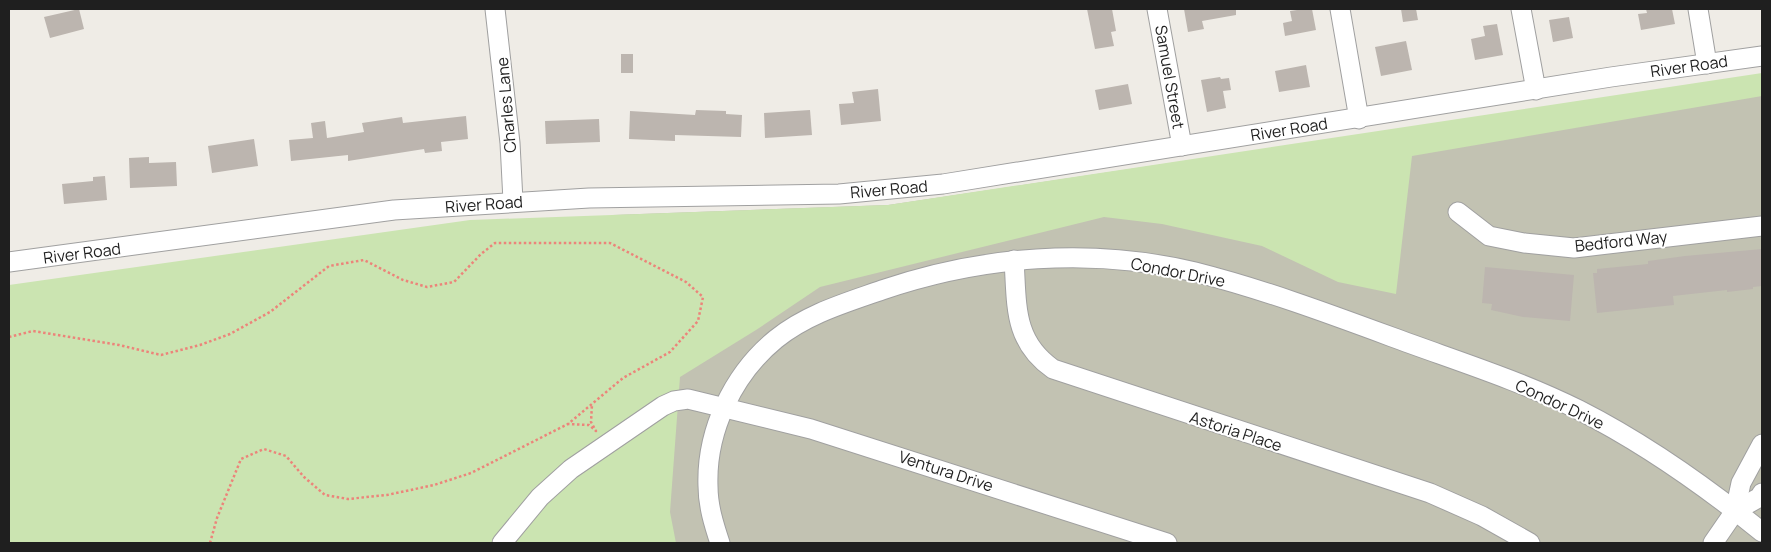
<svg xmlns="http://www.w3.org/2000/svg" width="1771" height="552" font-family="Manrope,sans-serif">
	<rect width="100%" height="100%" fill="#efece6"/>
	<!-- construction -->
	<path fill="#c2c2b2" d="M1762,75V543H614L613,215L888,205Z"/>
	<!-- grass -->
	<path fill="#cbe4b1" d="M1762,73V96L1412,156L1396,294L1338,282L1262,246L1162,224L1104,217L820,287L756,330L680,377L670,512L676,543H9V285L470,220L888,205Z"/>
	<!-- building -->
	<g fill="#bcb5af">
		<path d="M79,9L84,29L50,38L44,17Z"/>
		<path d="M1087,9H1112L1116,31L1111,32L1114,46L1095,49Z"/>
		<path d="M1184,9H1236V15L1202,21L1204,29L1188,32Z"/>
		<path d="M1304,9H1312L1316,30L1285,36L1283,23L1292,21L1290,11Z"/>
		<path d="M1401,9H1416L1418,20L1403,22Z"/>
		<path d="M1646,9H1672L1675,24L1641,30L1638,14L1647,13Z"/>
		<path d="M1569,17L1573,38L1553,42L1549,20Z"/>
		<path d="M1497,24L1503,55L1475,60L1471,39L1485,36L1483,26Z"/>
		<path d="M1406,41L1412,70L1381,76L1375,47Z"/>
		<rect x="621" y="54" width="12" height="19"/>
		<path d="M1306,65L1310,87L1279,92L1275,71Z"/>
		<path d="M1220,77L1221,79L1229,78L1231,90L1223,91L1226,108L1207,112L1201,80Z"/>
		<path d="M1128,84L1132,104L1099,110L1095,90Z"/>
		<path d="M878,89L881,121L841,125L839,104L854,103L852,92Z"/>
		<path d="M696,110L726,111V114L742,115L741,137L675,135V141L629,139L630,111L695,115Z"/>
		<path d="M810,110L812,135L765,138L764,113Z"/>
		<path d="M466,116L468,139L441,142L442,151L425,153L424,149L348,161V155L291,161L289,140L313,138L311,123L325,121L327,138L364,132L362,123L402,117L403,123Z"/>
		<path d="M599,119L600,142L546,144L545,121Z"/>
		<path d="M254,139L258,166L212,173L208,146Z"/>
		<path d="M149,157V163L176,162L177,186L130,188L129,158Z"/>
		<path d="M105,176L107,200L64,204L62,184L93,181V177Z"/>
		<path d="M1762,249V286L1753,287V289L1727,292V290L1673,296L1674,305L1597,313L1593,273H1597V269L1648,264V261L1685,256Z"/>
		<path d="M1485,267L1574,275L1570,321L1523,317L1491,310L1492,304L1482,303Z"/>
	</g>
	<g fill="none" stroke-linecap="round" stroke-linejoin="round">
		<!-- minor casing -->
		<g stroke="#a0a0a0" stroke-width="21">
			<g id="minor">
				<path d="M495,9L510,143L513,201"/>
				<path d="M1157,9L1182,146"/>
				<path d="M1340,9L1359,119"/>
				<path d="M1521,9L1536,90"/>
				<path d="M1698,9L1707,64"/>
				<path d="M1458,212L1489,236L1524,243L1574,248L1762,226"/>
				<path d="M1014,260C1017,305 1013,341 1053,369L1430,493L1482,516L1530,543"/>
				<path d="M9,262L394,210L589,198L839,194L943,184L1611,77L1762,56"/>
				<path d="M1735,511L1760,497L1762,493"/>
				<path d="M502,543L540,497L571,469L663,406L674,401L688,399L811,429L1167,543"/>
				<path d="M720,543C714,525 708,506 708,486C706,431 733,374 776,339C807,314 845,303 882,290C982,256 1091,247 1195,272C1262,289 1327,313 1392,337C1454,360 1519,380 1579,410C1644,443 1705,486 1762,532"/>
				<path d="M1713,543L1735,511L1741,483L1762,444"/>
			</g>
		</g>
		<!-- path -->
		<g stroke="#ec847a" stroke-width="2.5" stroke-dasharray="2.5 2.5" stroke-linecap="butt">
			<path d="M9,337L33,331L119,345L161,355L200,345L230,334L270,312L329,266L364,260L403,280L427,287L454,282L481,254L495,243H610L686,282L703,297L698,321L670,352L623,378L568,424L589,425L596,431L591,422L592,404"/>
			<path d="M210,543L217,518L241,459L264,449L286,456L304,477L325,495L348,499L387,495L434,485L471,473L568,424"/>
		</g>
		<!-- minor -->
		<use href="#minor" stroke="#fff" stroke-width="19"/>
	</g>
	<g text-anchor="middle" stroke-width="4" stroke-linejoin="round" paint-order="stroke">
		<!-- street labels -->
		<g font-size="16" fill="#1f1f1f" stroke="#fff">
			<text transform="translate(1689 66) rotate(-8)" y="6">River Road</text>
			<text transform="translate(1170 77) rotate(80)" y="6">Samuel Street</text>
			<text transform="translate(506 105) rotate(-95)" y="6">Charles Lane</text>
			<text transform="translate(1289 129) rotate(-9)" y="6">River Road</text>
			<text transform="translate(889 189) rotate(-5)" y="6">River Road</text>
			<text transform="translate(484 204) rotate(-4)" y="6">River Road</text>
			<text transform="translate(1621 241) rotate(-6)" y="6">Bedford Way</text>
			<text transform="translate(82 253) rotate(-7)" y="6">River Road</text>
			<text transform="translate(1178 272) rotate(11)" y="6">Condor Drive</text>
			<text transform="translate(1560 404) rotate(25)" y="6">Condor Drive</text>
			<text transform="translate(1236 431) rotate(18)" y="6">Astoria Place</text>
			<text transform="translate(946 471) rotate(18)" y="6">Ventura Drive</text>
		</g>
	</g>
	<!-- border -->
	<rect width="1771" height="552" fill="none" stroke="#1f1f1f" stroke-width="20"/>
</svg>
